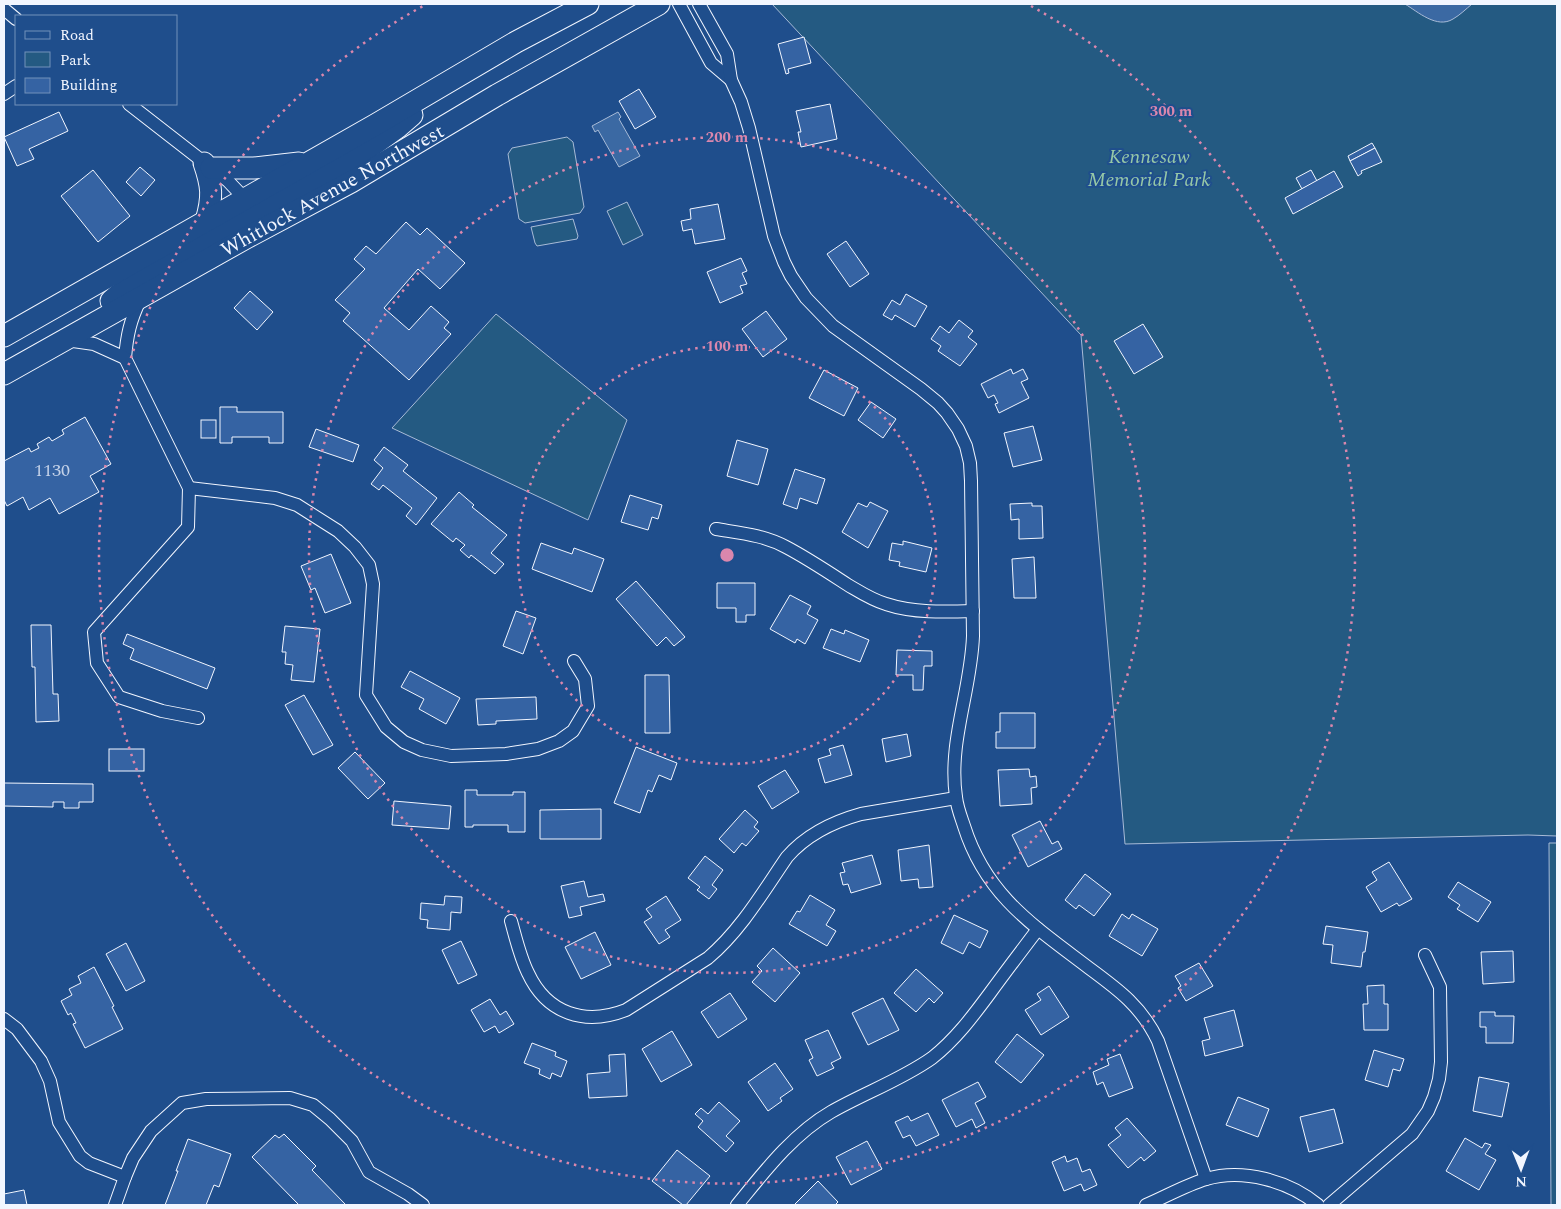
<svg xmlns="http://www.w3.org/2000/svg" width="1561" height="1209" font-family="Spectral,serif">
	<rect width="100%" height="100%" fill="#1f4e8c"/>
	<!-- green -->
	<g fill="#245a82" stroke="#a8bbd7">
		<path d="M772,4H1557V836L1528,835L1125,844L1081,335Z"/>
		<path d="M567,137L573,142L584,207L580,213L525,223L519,219L508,154L512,148Z"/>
		<path d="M627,202L643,235L623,245L607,211Z"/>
		<path d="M573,219L578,236L577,239L537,246L535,243L531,227Z"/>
		<path d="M496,314L627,420L588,520L392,428Z"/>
		<path d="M1549,843H1557V1205H1551Z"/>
	</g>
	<!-- water -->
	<g fill="#3b69a3" stroke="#a8bbd7">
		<path d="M1405,4H1472C1466,9 1460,15 1453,19C1437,29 1418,12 1405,4Z"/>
		<path d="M618,112L621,117L619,119L640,156L619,167L598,130L595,132L592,126Z"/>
	</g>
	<!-- building -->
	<g fill="#3563a3" stroke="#f2f6ff">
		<path d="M804,37L811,63L788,69L789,73L786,74L778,44Z"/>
		<path d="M639,89L656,117L635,129L619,101Z"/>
		<path d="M830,104L837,139L801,147L798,132H801L796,111Z"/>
		<path d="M59,112L68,131L29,149L34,159L17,166L4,137Z"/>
		<path d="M1372,143L1375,148L1350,161L1348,156Z"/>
		<path d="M1375,148L1382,162L1361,171L1362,173L1358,176L1350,161Z"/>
		<path d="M140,167L155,180L141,196L126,182Z"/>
		<path d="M93,170L130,216L98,242L61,196Z"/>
		<path d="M1311,170L1317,181L1302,189L1296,178Z"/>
		<path d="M1334,171L1343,187L1293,214L1285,198Z"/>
		<path d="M718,204L725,239L695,244L692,229L683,231L681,221L691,219L690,209Z"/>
		<path d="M406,222L420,235L427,228L465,263L440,289L418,269L384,308L409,330L431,306L449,322L444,328L451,334L409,380L343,321L350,313L335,300L365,269L354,259L366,246L376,254Z"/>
		<path d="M846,241L869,274L850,287L827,254Z"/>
		<path d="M741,258L747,271L742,273L747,284L740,286L743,293L720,303L707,272Z"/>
		<path d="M250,291L273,312L257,330L234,308Z"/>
		<path d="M906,294L927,306L915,327L895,315L892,320L883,315L892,300L900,305Z"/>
		<path d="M766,311L787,339L763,357L742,329Z"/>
		<path d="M959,320L973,331L968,337L977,344L960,366L938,351L941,346L931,339L940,326L949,333Z"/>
		<path d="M1143,324L1163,357L1134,374L1114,341Z"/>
		<path d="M1011,369L1013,374L1023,369L1028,379L1021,382L1029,398L999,413L995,404L998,403L994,395L988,398L981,384Z"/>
		<path d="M824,370L858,388L844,416L809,398Z"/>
		<path d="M871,402L896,419L883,438L858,420Z"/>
		<path d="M220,407H237V412H283V443H269V437H232V443H220Z"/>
		<path d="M85,417L111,464L90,476L99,492L59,514L50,498L29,510L23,497L7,506L4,500V461L29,448L31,452L39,448L37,444L49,437L52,441L64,434L62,430Z"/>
		<rect x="201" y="420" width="15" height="18"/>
		<path d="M1033,426L1042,460L1013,467L1004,433Z"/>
		<path d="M316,429L359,445L353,462L309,447Z"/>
		<path d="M737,440L768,449L758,485L727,476Z"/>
		<path d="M384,447L408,465L403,471L437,498L416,525L406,516L412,508L383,485L379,490L371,484L383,468L374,460Z"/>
		<path d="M795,469L825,479L817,504L800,498L797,509L783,504Z"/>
		<path d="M459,492L474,505L472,507L507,535L491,553L504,564L495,574L471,555L469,558L460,550L465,545L456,538L453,542L431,524Z"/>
		<path d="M630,495L662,505L658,519L652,517L648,530L621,522Z"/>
		<path d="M870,502L888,511L868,548L842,532L858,503L867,507Z"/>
		<path d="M1032,503V506H1042L1043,538L1019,539V519L1011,520L1010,504Z"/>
		<path d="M903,541L932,548L926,572L899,566L900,562L889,560L892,543L903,545Z"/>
		<path d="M541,543L572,554L574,548L604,559L592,592L532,569Z"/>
		<path d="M331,554L351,603L325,613L315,588L311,590L301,566Z"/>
		<path d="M1034,557L1036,598H1014L1012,559Z"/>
		<path d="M636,581L685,637L674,646L666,637L657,646L616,599Z"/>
		<path d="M717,583H755V615H746V622H736V608H717Z"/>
		<path d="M790,595L811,606L807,614L818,620L805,644L797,639L795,643L770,629Z"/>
		<path d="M516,611L536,618L523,654L503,646Z"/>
		<path d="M31,625H51L53,694H58L59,721L36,722L35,667H32Z"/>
		<path d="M285,626L320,629L314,682L291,680L293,665L285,664L286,652H282Z"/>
		<path d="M831,629L844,634L845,630L869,640L860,662L823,648Z"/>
		<path d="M127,634L215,668L207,689L130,659L134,649L123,644Z"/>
		<path d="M897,650L932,651V666H924L923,690H913V675H896Z"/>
		<path d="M410,671L460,698L446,724L419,709L424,699L401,687Z"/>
		<path d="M645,675H669L670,733H645Z"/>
		<path d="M304,695L333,745L313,755L285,705Z"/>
		<path d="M536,697L537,719L496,721V724L478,725L476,699Z"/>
		<path d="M1000,713H1035V748H996V732H1000Z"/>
		<path d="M907,734L911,756L886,762L882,739Z"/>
		<path d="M843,745L852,775L825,783L818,759L831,755L829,749Z"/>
		<path d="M636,747L677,763L671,780L659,775L652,792L648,790L640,813L614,803Z"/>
		<rect x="109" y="749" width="35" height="22"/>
		<path d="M355,752L385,783L368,799L338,768Z"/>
		<path d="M1029,769L1030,777L1036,776L1037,787L1031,788L1032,804L1000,806L998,770Z"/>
		<path d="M785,770L799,792L772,809L758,786Z"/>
		<path d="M4,783L93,784V802H79V808H64V802H53V807L4,806Z"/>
		<path d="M465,790H477V795H513V792H525V832H508V825H473V827H465Z"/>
		<path d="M394,801L451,806L449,829L392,825Z"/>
		<path d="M601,809V839H540V810Z"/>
		<path d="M745,810L758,822L754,827L759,831L746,846L742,843L734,853L719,839Z"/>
		<path d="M1040,821L1052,844L1058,841L1062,849L1028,867L1012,835Z"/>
		<path d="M929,845L933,887L919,888L918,879L901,881L898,850Z"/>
		<path d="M872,855L881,884L851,893L848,884L843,885L840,873L845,872L842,863Z"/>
		<path d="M705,856L723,870L712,885L717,889L709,899L697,890L700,887L688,878Z"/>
		<path d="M1389,862L1412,899L1399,906L1397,903L1381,912L1366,887L1377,880L1372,872Z"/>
		<path d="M1085,874L1111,894L1094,916L1079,905L1076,909L1065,900Z"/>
		<path d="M584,881L588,897L603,894L605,901L580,907L582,915L569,918L561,886Z"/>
		<path d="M1458,882L1491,902L1478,922L1457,909L1460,905L1448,897Z"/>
		<path d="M810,895L835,910L826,925L836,931L827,946L789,924L797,911L800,912Z"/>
		<path d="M445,896L462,897L461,913L451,912L450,930L427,928L428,920L420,919L421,903L444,905Z"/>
		<path d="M666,896L681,920L665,930L670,937L659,944L644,922L652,917L646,909Z"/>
		<path d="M1122,914L1129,919L1132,914L1158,929L1142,956L1109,936Z"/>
		<path d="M954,915L988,931L980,948L969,942L963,954L941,943Z"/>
		<path d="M1326,926L1368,932L1365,952H1363L1361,967L1331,963L1333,945L1323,944Z"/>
		<path d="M595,932L611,965L581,979L565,947Z"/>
		<path d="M461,941L477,975L458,984L442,950Z"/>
		<path d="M126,943L145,981L126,991L106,954Z"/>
		<path d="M773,948L800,973L775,1002L752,982L762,971L757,966Z"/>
		<path d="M1513,951L1514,982L1483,984L1481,952Z"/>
		<path d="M1199,963L1213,986L1186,1001L1178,988L1181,986L1175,976Z"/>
		<path d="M94,967L114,1006L112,1007L123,1029L85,1048L73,1024L76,1023L71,1013L68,1015L61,1001L72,995L69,989L81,983L78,976Z"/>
		<path d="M916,969L943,993L934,1003L929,998L916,1012L894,993Z"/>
		<path d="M1384,985V1004H1388V1030H1364L1363,1004H1368L1367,986Z"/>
		<path d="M1049,986L1069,1017L1041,1035L1025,1010L1041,1000L1037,994Z"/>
		<path d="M730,993L747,1019L718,1038L701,1012Z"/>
		<path d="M883,998L899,1030L868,1045L852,1013Z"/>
		<path d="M490,999L500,1015L506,1011L514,1024L499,1033L495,1026L484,1032L471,1010Z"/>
		<path d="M1234,1010L1243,1046L1205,1056L1202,1041L1210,1039L1204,1018Z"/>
		<path d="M1480,1012H1495V1016H1514L1513,1043H1486V1027H1480Z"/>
		<path d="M828,1030L841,1058L831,1063L834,1068L817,1076L809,1060L813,1058L805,1040Z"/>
		<path d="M672,1031L692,1065L661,1082L642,1049Z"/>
		<path d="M1017,1034L1044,1055L1021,1083L995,1062Z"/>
		<path d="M532,1043L556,1052L555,1056L567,1061L561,1077L552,1073L550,1079L539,1074L540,1069L524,1063Z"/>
		<path d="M1374,1050L1404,1059L1400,1071L1393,1069L1388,1087L1365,1080Z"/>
		<path d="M625,1054L627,1096L589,1098L587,1074L610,1072L609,1055Z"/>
		<path d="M1120,1054L1133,1088L1109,1097L1103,1082L1097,1085L1093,1072L1109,1065L1107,1059Z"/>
		<path d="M775,1063L793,1089L780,1098L782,1101L768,1111L748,1082Z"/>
		<path d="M1479,1077L1509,1083L1502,1117L1473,1111Z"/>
		<path d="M978,1082L986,1097L975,1103L985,1123L976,1128L972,1119L956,1127L942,1100Z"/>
		<path d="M1238,1097L1269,1109L1258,1137L1226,1125Z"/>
		<path d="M719,1102L740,1121L726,1136L734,1143L726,1152L698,1127L703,1121L695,1114L701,1108L708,1114Z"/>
		<path d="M1334,1109L1343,1143L1309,1152L1300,1117Z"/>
		<path d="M928,1113L939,1135L916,1146L910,1135L903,1138L895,1122L908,1116L911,1121Z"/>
		<path d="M1127,1118L1156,1151L1144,1161L1141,1157L1128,1168L1108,1145L1121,1135L1115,1128Z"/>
		<path d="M284,1134L316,1166L312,1170L346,1205H299L252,1157L275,1135L279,1138Z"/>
		<path d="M1465,1138L1482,1148L1485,1143L1491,1145L1485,1154L1496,1160L1479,1190L1446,1171Z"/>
		<path d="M188,1139L231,1154L219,1187L214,1185L206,1205H165L178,1171H176Z"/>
		<path d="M867,1141L882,1169L851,1185L836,1157Z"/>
		<path d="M677,1150L710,1176L686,1205H683L652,1181Z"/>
		<path d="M1065,1156L1067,1162L1077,1158L1082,1172L1090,1169L1097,1185L1084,1191L1081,1184L1064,1191L1052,1162Z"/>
		<path d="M818,1181L838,1202L835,1205H794Z"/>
		<path d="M24,1190L27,1205H4V1194Z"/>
	</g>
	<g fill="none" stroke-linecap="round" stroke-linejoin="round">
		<!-- minor casing -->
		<g stroke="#f2f6ff" stroke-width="14">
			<g id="minor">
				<path d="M679,4L711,63L731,80"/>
				<path d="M699,4L727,54L731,80L741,102L749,128L774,236L784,262L791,276L806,298L833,326L921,389L938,403L947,413L958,429L966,446L970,463L971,481L973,636C971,691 948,742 956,797C957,807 961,817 964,826C986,896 1034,926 1089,968C1119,990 1142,1007 1158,1041L1206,1179"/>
				<path d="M4,9L16,19"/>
				<path d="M4,94L16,86"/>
				<path d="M129,104L228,181L248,202"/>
				<path d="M140,300C130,321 127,335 125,358L189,488L188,527L94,632L97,663L119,697L162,711L198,718"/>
				<path d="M66,340L94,344L125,358"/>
				<path d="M189,488L275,498L297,505L338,531L355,547L369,565L373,584L366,695L386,727L404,742L422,750L451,756L506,754L538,749L559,741L573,731L588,706L585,679L574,661"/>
				<path d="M716,529C740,533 764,535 786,547C807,558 828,572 848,585C860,592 872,600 886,604C913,613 944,612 973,611"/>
				<path d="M511,921C516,939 520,957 528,973C547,1014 585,1026 626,1010L708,958C741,930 763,892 787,857C807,834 832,822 861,814L956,798"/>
				<path d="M4,1019L17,1029L41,1061L50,1081L59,1122L80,1156L89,1163L125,1177"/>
				<path d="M115,1205L125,1177L133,1158L151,1131L182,1103L206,1099L290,1098L313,1105L330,1119L352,1141L369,1172L408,1194L423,1205"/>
				<path d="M737,1205C764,1172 793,1134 831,1112C864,1093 901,1080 932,1058C955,1040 973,1016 990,993C1006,971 1022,950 1038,929"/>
				<path d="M1146,1205C1165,1197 1186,1185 1206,1179C1243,1168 1289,1181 1318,1205"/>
				<path d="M1329,1205L1412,1134L1428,1111L1434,1097L1439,1079L1441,1062L1440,987L1425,955"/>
			</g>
		</g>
		<!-- trunk casing -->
		<g stroke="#f2f6ff" stroke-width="23">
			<g id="trunk">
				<path d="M204,163C212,186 213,197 206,221"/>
				<path d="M211,168H254L299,163"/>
				<path d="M111,301L119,294L162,268L358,156L397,128L412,115"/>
				<path d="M4,336L375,125L516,42L588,4"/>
				<path d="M4,374L246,238L351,182L497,95L659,4"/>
			</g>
		</g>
		<!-- minor -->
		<use href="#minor" stroke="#1f4e8c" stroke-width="12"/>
		<!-- trunk -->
		<use href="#trunk" stroke="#1f4e8c" stroke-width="21"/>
	</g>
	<!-- distance rings -->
	<g fill="none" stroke="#da87ad" stroke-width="2.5" stroke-dasharray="2.5 5">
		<circle cx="727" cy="555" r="209"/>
		<circle cx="727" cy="555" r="418"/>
		<path d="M1031 6A628 628 0 1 1 423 6"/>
	</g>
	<g text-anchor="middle" stroke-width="4" stroke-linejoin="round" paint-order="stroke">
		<!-- number labels -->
		<g font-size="18" fill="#c3d1e8">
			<text x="52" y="476">1130</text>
		</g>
		<!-- park labels -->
		<g font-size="20" font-style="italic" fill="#97c8a6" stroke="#1f4e8c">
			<text x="1149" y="163">Kennesaw<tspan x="1149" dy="23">Memorial Park</tspan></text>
		</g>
		<!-- street labels -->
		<g font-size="20" fill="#f2f6ff" stroke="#1f4e8c">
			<text transform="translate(332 190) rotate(-29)" y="7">Whitlock Avenue Northwest</text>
		</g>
	</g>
	<circle cx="727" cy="555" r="8" fill="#da87ad" stroke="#1f4e8c" stroke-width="2.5"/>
	<g font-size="15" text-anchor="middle" font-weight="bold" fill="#da87ad" stroke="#1f4e8c" stroke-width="4" stroke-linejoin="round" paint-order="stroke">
		<text x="1171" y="116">300 m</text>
		<text x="727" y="142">200 m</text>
		<text x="727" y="351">100 m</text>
	</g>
	<!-- border -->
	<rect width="1561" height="1209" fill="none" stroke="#f2f6ff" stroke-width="10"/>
	<!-- legend -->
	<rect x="15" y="15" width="162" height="90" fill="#1f4e8c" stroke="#7391ba"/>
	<rect x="25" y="31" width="25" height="8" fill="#1f4e8c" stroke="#7391ba"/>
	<text x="60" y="40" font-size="15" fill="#f2f6ff">Road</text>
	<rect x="25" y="52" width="25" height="15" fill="#245a82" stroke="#7391ba"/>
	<text x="60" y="65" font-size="15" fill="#f2f6ff">Park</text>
	<rect x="25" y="78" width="25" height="15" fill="#3563a3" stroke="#7391ba"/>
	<text x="60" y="90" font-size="15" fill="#f2f6ff">Building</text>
	<!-- north arrow -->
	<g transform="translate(1521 1169) rotate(179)" stroke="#1f4e8c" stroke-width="4" paint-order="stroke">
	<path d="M0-4L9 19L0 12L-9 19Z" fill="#f2f6ff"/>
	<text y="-8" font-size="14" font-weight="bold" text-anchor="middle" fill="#f2f6ff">N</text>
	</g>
</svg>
